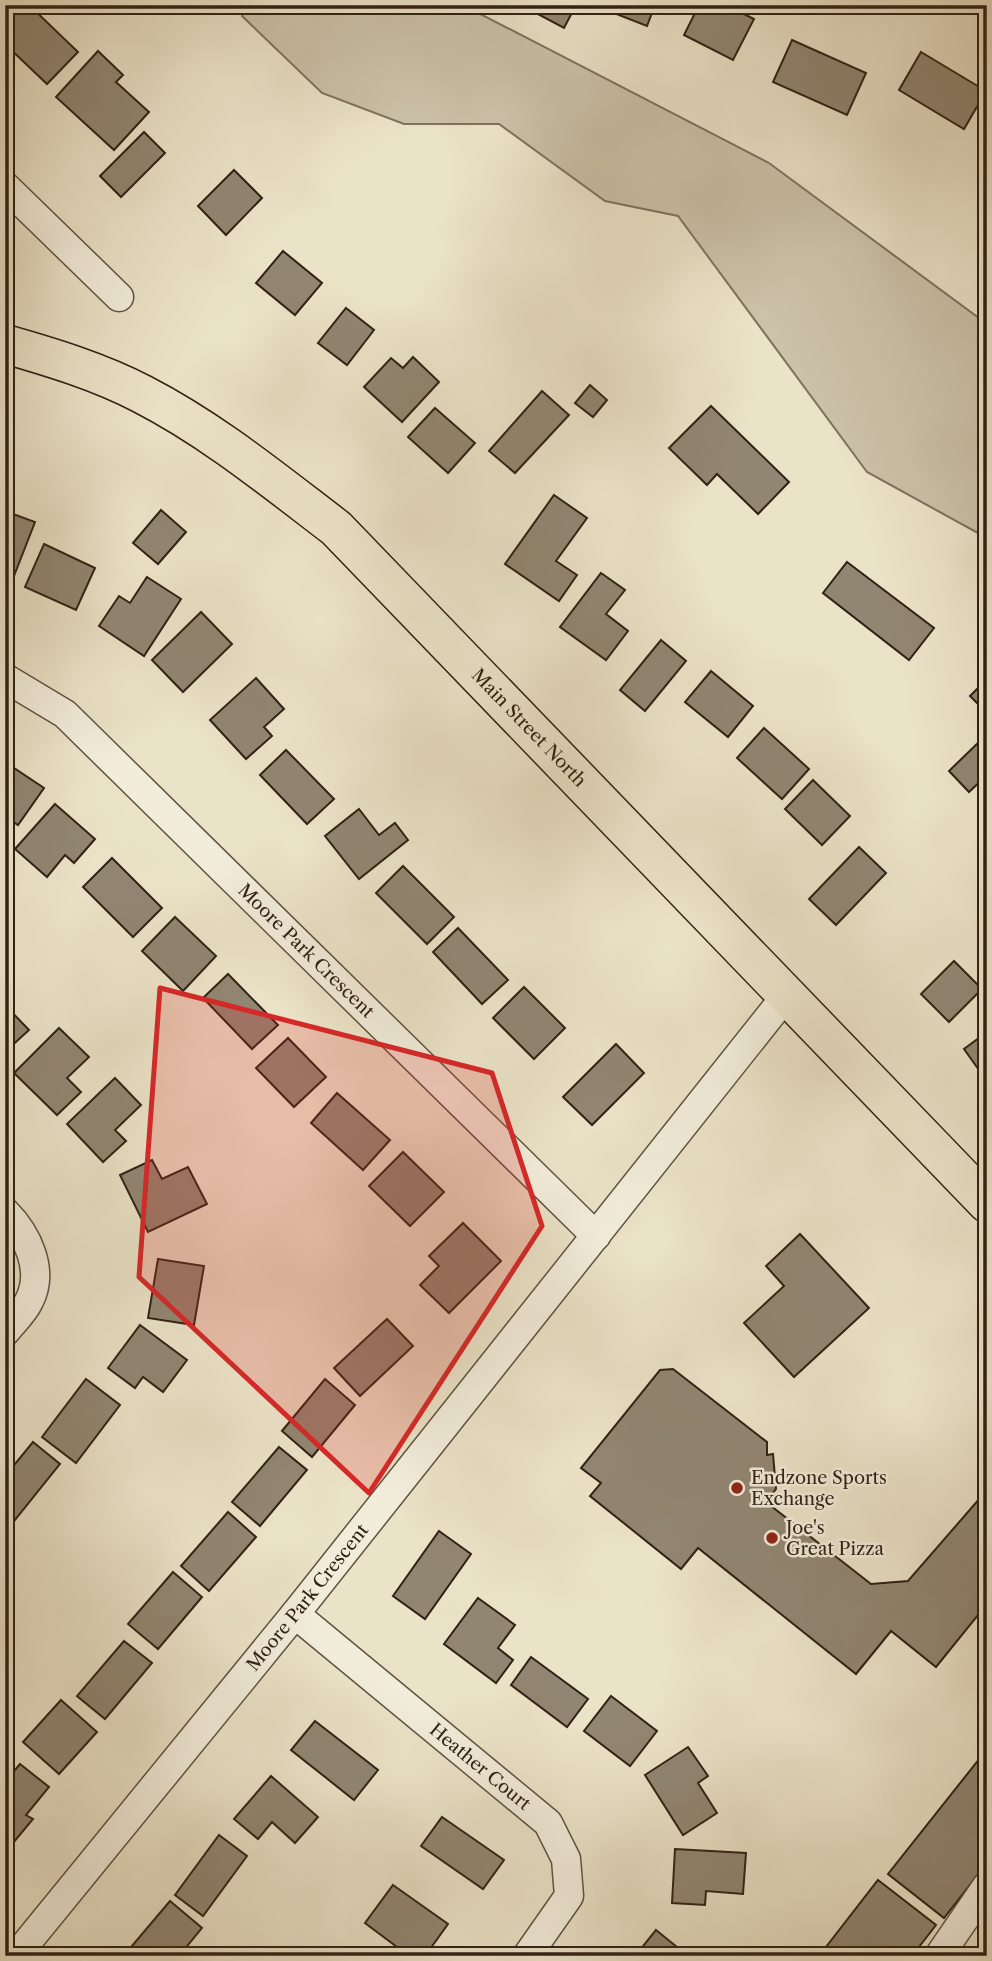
<svg xmlns="http://www.w3.org/2000/svg" width="992" height="1961" font-family="'Libre Caslon Text',serif">
	<rect width="100%" height="100%" fill="#ebe3c8"/>
	<filter id="stains"><feTurbulence type="fractalNoise" baseFrequency=".00286" numOctaves="4"/><feColorMatrix values="0 0 0 0 .2 0 0 0 0 .09 0 0 0 0 .02 0 0 0 .5 -.17"/></filter>
	<radialGradient id="worn" r=".72"><stop offset=".6" stop-color="#630" stop-opacity="0"/><stop offset="1" stop-color="#630" stop-opacity=".3"/></radialGradient>
	<!-- green -->
	<path fill="#cbc2a9" stroke="#7e725e" stroke-width="2" d="M248,5H463L769,163L987,324V538L867,472L678,216L605,201L499,124H404L322,93L242,16Z"/>
	<!-- building -->
	<g fill="#918672" stroke="#302114" stroke-width="2">
		<path d="M5,5H29L78,52L47,84L5,44Z"/>
		<path d="M521,5H576L564,28Z"/>
		<path d="M608,5H655L647,26L606,10Z"/>
		<path d="M699,5H726L754,19L733,60L684,35Z"/>
		<path d="M792,40L866,73L847,115L773,82Z"/>
		<path d="M98,51L123,75L116,82L149,112L114,150L56,97Z"/>
		<path d="M921,52L986,91L964,129L899,90Z"/>
		<path d="M144,132L165,153L121,197L100,176Z"/>
		<path d="M234,170L262,198L226,235L198,206Z"/>
		<path d="M283,251L322,283L295,315L256,283Z"/>
		<path d="M346,308L374,330L347,365L318,343Z"/>
		<path d="M413,357L439,382L402,422L364,387L391,358L403,368Z"/>
		<path d="M590,385L607,400L593,417L575,403Z"/>
		<path d="M542,391L569,415L515,473L489,451Z"/>
		<path d="M711,406L789,482L758,514L717,474L707,485L669,448Z"/>
		<path d="M435,408L475,443L448,473L408,437Z"/>
		<path d="M554,495L587,518L556,561L577,575L559,601L505,564Z"/>
		<path d="M161,510L186,532L158,564L133,543Z"/>
		<path d="M5,511L35,522L14,576L5,572Z"/>
		<path d="M44,544L95,568L76,610L25,587Z"/>
		<path d="M847,562L934,628L909,660L823,593Z"/>
		<path d="M601,573L625,590L606,614L628,631L606,660L560,627Z"/>
		<path d="M147,577L181,599L144,656L99,626L119,596L130,603Z"/>
		<path d="M201,612L232,644L183,692L152,660Z"/>
		<path d="M661,640L686,661L645,711L620,690Z"/>
		<path d="M711,671L753,706L728,737L685,702Z"/>
		<path d="M256,678L284,709L264,727L272,736L246,759L210,720Z"/>
		<path d="M987,679V713L970,696Z"/>
		<path d="M764,728L809,769L782,799L737,758Z"/>
		<path d="M981,740L987,747V775L969,792L949,771Z"/>
		<path d="M286,750L334,799L307,824L260,775Z"/>
		<path d="M5,762L44,788L18,825L5,816Z"/>
		<path d="M813,780L850,816L822,845L785,809Z"/>
		<path d="M55,804L95,839L74,863L65,855L47,877L15,849Z"/>
		<path d="M359,809L379,835L395,823L408,840L359,879L325,836Z"/>
		<path d="M859,847L886,873L836,925L809,899Z"/>
		<path d="M112,858L162,908L133,937L83,887Z"/>
		<path d="M403,866L454,917L427,944L376,893Z"/>
		<path d="M175,917L216,956L183,991L142,951Z"/>
		<path d="M458,928L508,980L482,1004L433,952Z"/>
		<path d="M954,961L982,989L949,1022L921,994Z"/>
		<path d="M228,974L278,1025L252,1049L203,998Z"/>
		<path d="M524,987L565,1028L534,1059L493,1018Z"/>
		<path d="M5,1005L29,1030L5,1052Z"/>
		<path d="M59,1028L89,1057L67,1078L81,1092L57,1115L14,1073Z"/>
		<path d="M987,1032V1079L986,1080L964,1049Z"/>
		<path d="M288,1038L326,1077L294,1107L256,1068Z"/>
		<path d="M616,1044L644,1073L592,1125L563,1097Z"/>
		<path d="M115,1078L141,1105L115,1130L126,1141L103,1162L67,1124Z"/>
		<path d="M337,1093L390,1140L363,1170L311,1123Z"/>
		<path d="M403,1152L444,1192L410,1226L369,1186Z"/>
		<path d="M152,1160L162,1179L188,1167L207,1204L148,1232L120,1175Z"/>
		<path d="M463,1223L501,1261L449,1313L420,1285L439,1266L429,1256Z"/>
		<path d="M800,1234L869,1308L794,1377L744,1323L784,1286L766,1266Z"/>
		<path d="M158,1259L204,1266L194,1325L148,1318Z"/>
		<path d="M387,1319L413,1346L360,1396L334,1368Z"/>
		<path d="M140,1325L187,1360L163,1392L143,1377L135,1388L108,1368Z"/>
		<path d="M673,1369L767,1442V1455L773,1454L776,1489L766,1502L871,1584L908,1581L987,1490V1604L936,1667L891,1631L856,1674L698,1548L681,1569L590,1496L601,1483L581,1468L660,1370Z"/>
		<path d="M86,1379L120,1405L76,1463L42,1437Z"/>
		<path d="M325,1379L355,1405L312,1457L282,1431Z"/>
		<path d="M33,1442L60,1464L15,1520L5,1513V1476Z"/>
		<path d="M279,1447L307,1470L260,1526L232,1502Z"/>
		<path d="M228,1512L256,1537L209,1591L181,1566Z"/>
		<path d="M439,1531L471,1554L425,1619L393,1596Z"/>
		<path d="M173,1572L202,1597L158,1649L128,1624Z"/>
		<path d="M478,1598L515,1625L498,1648L513,1660L496,1683L444,1644Z"/>
		<path d="M124,1641L152,1663L105,1719L77,1696Z"/>
		<path d="M531,1657L588,1699L567,1727L511,1685Z"/>
		<path d="M611,1696L657,1731L630,1766L584,1731Z"/>
		<path d="M61,1700L97,1732L59,1774L23,1742Z"/>
		<path d="M315,1721L378,1770L354,1800L291,1750Z"/>
		<path d="M688,1747L708,1776L698,1783L717,1813L683,1835L645,1775Z"/>
		<path d="M980,1758L987,1762V1863L944,1918L888,1874Z"/>
		<path d="M20,1764L49,1787L26,1815L33,1819L9,1848L5,1845V1782Z"/>
		<path d="M271,1776L318,1817L295,1843L272,1822L258,1839L234,1819Z"/>
		<path d="M442,1817L504,1860L483,1889L421,1846Z"/>
		<path d="M219,1835L247,1856L203,1916L175,1895Z"/>
		<path d="M675,1849L746,1853L743,1894L706,1891L705,1905L672,1903Z"/>
		<path d="M878,1880L936,1925L912,1956H819Z"/>
		<path d="M393,1885L448,1924L425,1956H409L365,1923Z"/>
		<path d="M170,1901L202,1928L179,1956H129L126,1953Z"/>
		<path d="M656,1930L688,1956H635Z"/>
	</g>
	<g fill="none" stroke-linecap="round" stroke-linejoin="round">
		<!-- minor casing -->
		<g stroke="#5f5241" stroke-width="31">
			<g id="minor">
				<path d="M5,186L119,297"/>
				<path id="s1" d="M5,678L65,714L596,1236"/>
				<path d="M5,1212C27,1234 45,1270 29,1301C24,1312 13,1322 5,1332"/>
				<path id="s2" d="M295,1614L548,1823L566,1859L569,1896L527,1956"/>
				<path id="s3" d="M16,1956L295,1614L785,997"/>
				<path d="M939,1956L987,1886"/>
			</g>
		</g>
		<!-- primary casing -->
		<g stroke="#302114" stroke-width="41">
			<g id="primary">
				<path id="s4" d="M5,344C51,357 100,372 142,394C212,430 273,480 336,528L987,1203"/>
			</g>
		</g>
		<!-- minor -->
		<use href="#minor" stroke="#f2eddb" stroke-width="28"/>
		<!-- primary -->
		<use href="#primary" stroke="#ebe3c8" stroke-width="38"/>
	</g>
	<!-- marked area -->
	<path fill="#d62828" fill-opacity="0.2" stroke="#d62828" stroke-width="5" stroke-linejoin="round" d="M160,988L492,1073L542,1226L369,1493L139,1277Z"/>
	<!-- markers -->
	<g fill="#8f2418" stroke="#f2eddb" stroke-width="2.5">
		<circle cx="737" cy="1488" r="7"/>
		<circle cx="772" cy="1538" r="7"/>
	</g>
	<g text-anchor="middle" stroke-width="5" stroke-linejoin="round" paint-order="stroke">
		<!-- street labels -->
		<g font-size="18" fill="#302114" stroke="#f2eddb">
			<text dy="6" stroke="none"><textPath href="#s4" startOffset="660">Main Street North</textPath></text>
			<text dy="6" stroke="none"><textPath href="#s1" startOffset="408">Moore Park Crescent</textPath></text>
			<text dy="6" stroke="none"><textPath href="#s3" startOffset="462">Moore Park Crescent</textPath></text>
			<text dy="6" stroke="none"><textPath href="#s2" startOffset="240">Heather Court</textPath></text>
		</g>
		<!-- poi labels -->
		<g font-size="18" fill="#302114" stroke="#f2eddb" text-anchor="start">
			<text x="751" y="1484">Endzone Sports<tspan x="751" dy="21">Exchange</tspan></text>
			<text x="786" y="1534">Joe's<tspan x="786" dy="21">Great Pizza</tspan></text>
		</g>
	</g>
	<!-- margin -->
	<rect width="992" height="1961" fill="none" stroke="#ebe3c8" stroke-width="28"/>
	<rect x="7" y="7" width="978" height="1947" fill="none" stroke="#302114" stroke-width="3.5"/>
	<rect x="14" y="14" width="964" height="1933" fill="none" stroke="#302114" stroke-width="2"/>
	<rect width="100%" height="100%" filter="url(#stains)"/>
	<rect width="100%" height="100%" fill="url(#worn)"/>
</svg>
